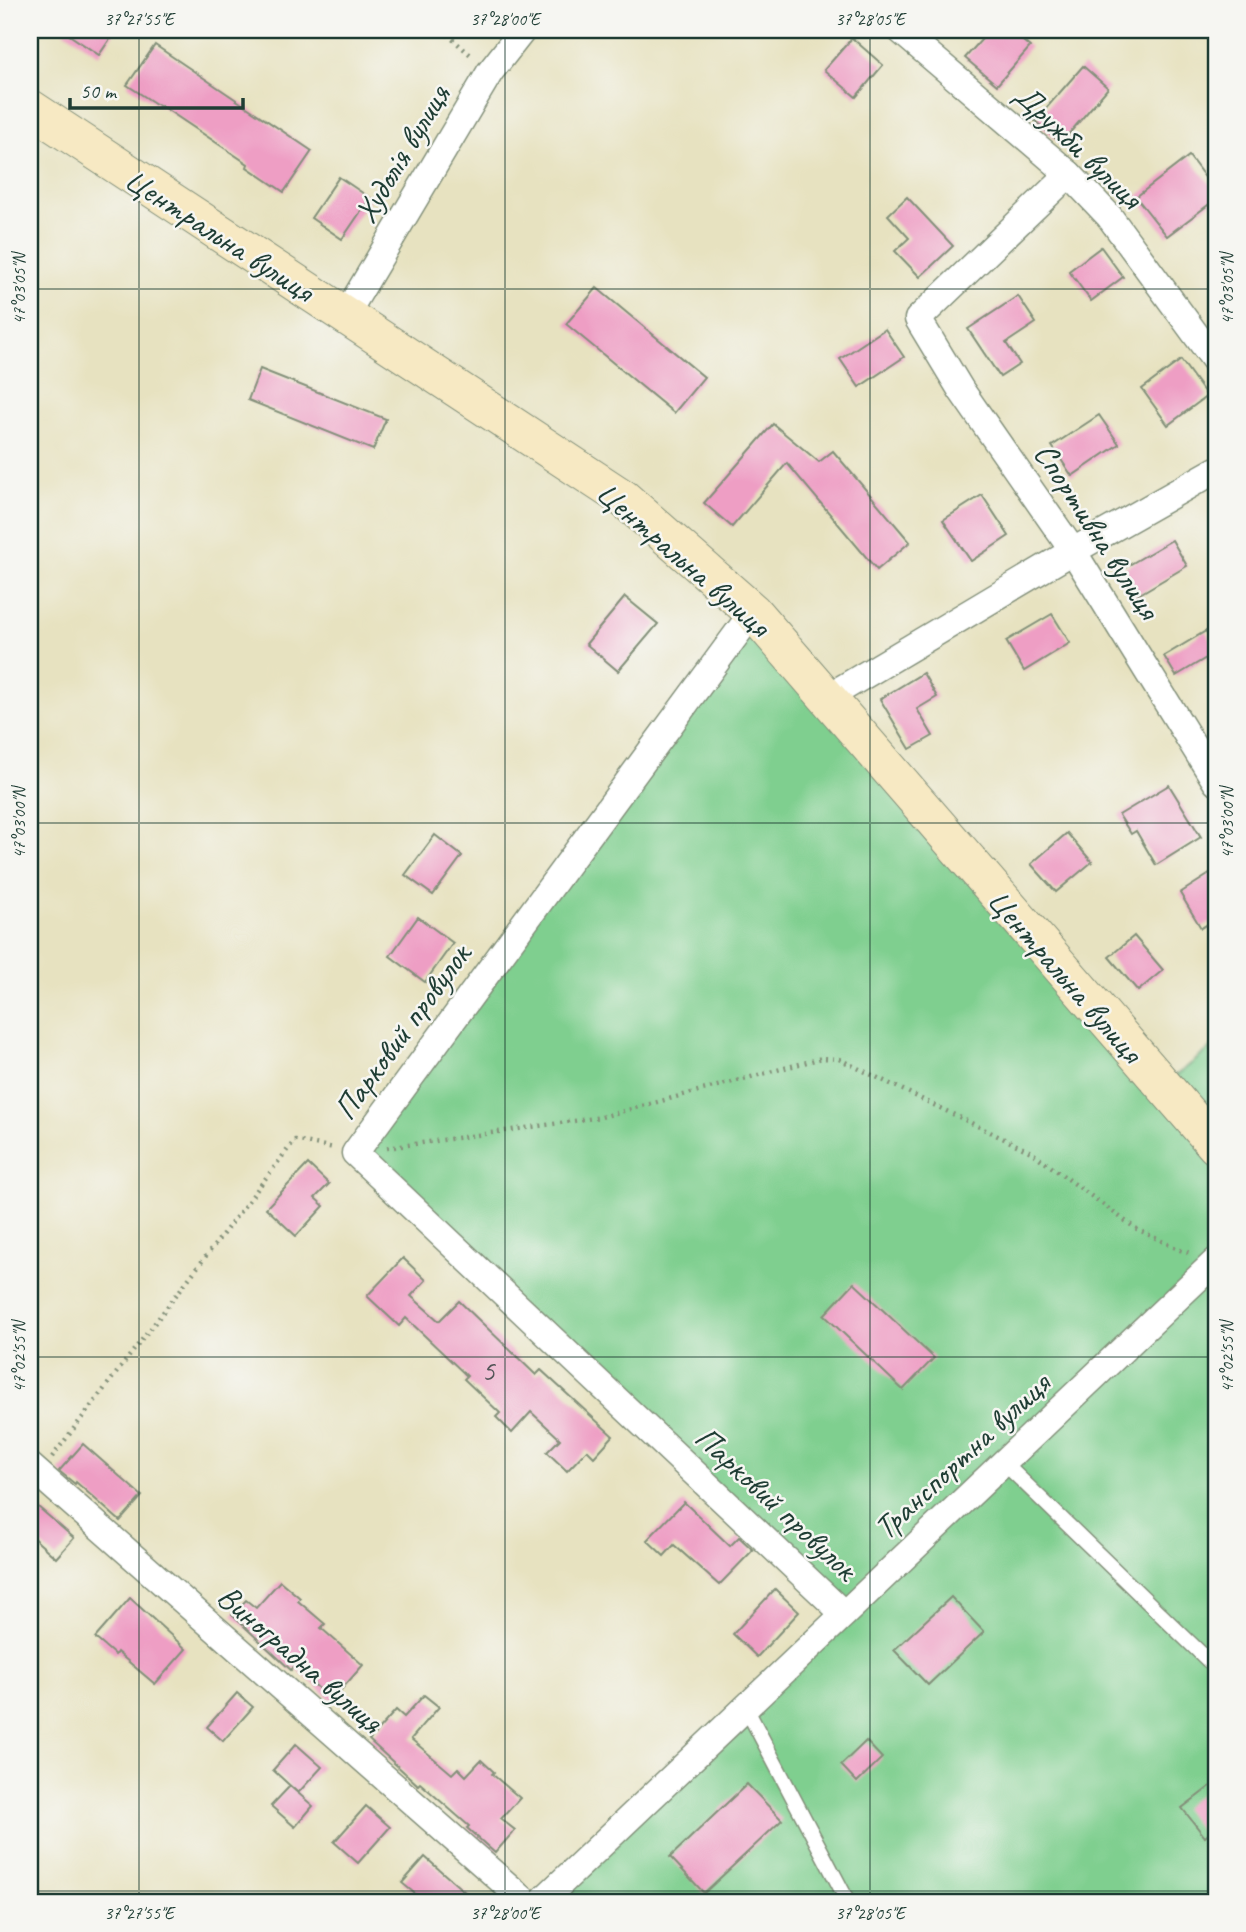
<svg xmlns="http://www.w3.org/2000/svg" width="1246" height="1932" font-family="Caveat,sans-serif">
	<rect width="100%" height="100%" fill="#f6f6f2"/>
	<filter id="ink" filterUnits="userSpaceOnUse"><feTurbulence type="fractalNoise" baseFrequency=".0143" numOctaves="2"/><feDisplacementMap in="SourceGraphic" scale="14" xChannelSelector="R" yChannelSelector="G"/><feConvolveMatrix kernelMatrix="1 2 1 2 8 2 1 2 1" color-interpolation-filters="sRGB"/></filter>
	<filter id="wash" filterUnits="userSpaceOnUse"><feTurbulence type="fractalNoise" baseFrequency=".00686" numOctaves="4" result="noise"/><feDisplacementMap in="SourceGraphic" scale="28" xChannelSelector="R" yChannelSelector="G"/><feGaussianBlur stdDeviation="1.57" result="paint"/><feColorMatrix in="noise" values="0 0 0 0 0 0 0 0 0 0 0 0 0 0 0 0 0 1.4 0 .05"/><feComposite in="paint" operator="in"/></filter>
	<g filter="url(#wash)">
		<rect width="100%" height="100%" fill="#e7e2c0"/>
		<!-- green -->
		<path fill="#7fcf8f" stroke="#4f8662" stroke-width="2" d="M753,612L1163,1086L1216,1044V1902H541L844,1614L355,1153Z"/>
		<g id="blocks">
			<!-- building -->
			<g fill="#ee9ec4">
				<path d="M62,30H116L99,55Z"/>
				<path d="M990,30H1010L1030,47L997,85L965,58Z"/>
				<path d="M852,38L883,65L856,97L824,70Z"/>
				<path d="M155,45L312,151L284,192L247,167L248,164L160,105L159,106L127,85Z"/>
				<path d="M1083,66L1108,88L1061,143L1035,121Z"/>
				<path d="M1189,156L1216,192V199L1167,236L1136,197Z"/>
				<path d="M339,177L370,198L342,239L311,218Z"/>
				<path d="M907,197L953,246L920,277L895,251L909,238L888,215Z"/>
				<path d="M1101,247L1123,277L1091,301L1069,271Z"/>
				<path d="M597,288L704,377L674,413L566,324Z"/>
				<path d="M1018,296L1036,323L1006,343L1020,364L1000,377L968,329Z"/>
				<path d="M885,329L904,357L859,387L840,359Z"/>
				<path d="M1181,360L1207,396L1168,425L1142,389Z"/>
				<path d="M260,369L386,419L373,450L248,400Z"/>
				<path d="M1099,415L1119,444L1072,476L1052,446Z"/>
				<path d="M773,424L819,462L833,451L910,542L877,570L787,463L732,527L704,503Z"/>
				<path d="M982,495L1009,536L971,561L943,520Z"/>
				<path d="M1172,540L1187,566L1133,598L1117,572Z"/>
				<path d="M625,597L658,624L618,671L586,644Z"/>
				<path d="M1052,614L1070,643L1024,671L1006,641Z"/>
				<path d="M1206,631L1216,652L1176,676L1164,656Z"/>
				<path d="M923,673L937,697L917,709L933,736L910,749L880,699Z"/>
				<path d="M1169,785L1201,837L1156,865L1136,831L1131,834L1119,815Z"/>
				<path d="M1067,833L1092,862L1056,892L1031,864Z"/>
				<path d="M435,835L462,856L433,895L405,875Z"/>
				<path d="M1216,870V919L1201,928L1180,893Z"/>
				<path d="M418,917L453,943L425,982L390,956Z"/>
				<path d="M1134,936L1163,970L1138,991L1109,957Z"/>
				<path d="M308,1164L329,1184L315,1198L324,1206L296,1236L266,1208Z"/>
				<path d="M403,1258L426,1280L411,1296L439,1321L459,1301L536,1375L541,1370L613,1436L594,1457L587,1450L567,1471L547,1452L560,1439L531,1412L512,1433L496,1417L500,1413L464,1379L467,1376L406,1318L399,1326L367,1296Z"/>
				<path d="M854,1283L934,1358L903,1390L824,1315Z"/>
				<path d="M83,1444L142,1496L120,1521L76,1482L75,1484L59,1471Z"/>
				<path d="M30,1500L74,1538L56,1558L30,1535Z"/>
				<path d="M684,1502L730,1546L739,1537L753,1550L719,1585L674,1545L664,1556L647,1540Z"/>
				<path d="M280,1581L300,1598L298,1601L325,1624L321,1628L363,1665L332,1700L294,1667L291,1670L232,1615L246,1600L256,1608Z"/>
				<path d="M775,1589L799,1612L757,1657L733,1634Z"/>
				<path d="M951,1597L984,1632L928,1685L894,1650Z"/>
				<path d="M130,1598L186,1649L155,1684L117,1652L115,1655L95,1638Z"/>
				<path d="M237,1693L253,1707L223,1741L207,1727Z"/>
				<path d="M424,1695L439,1707L411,1739L452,1774L458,1768L466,1776L481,1760L494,1772L492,1774L520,1798L501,1819L515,1830L495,1853L467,1828L469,1826L420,1783L418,1785L369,1740L396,1710L404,1717Z"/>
				<path d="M866,1741L882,1758L857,1782L841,1765Z"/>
				<path d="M296,1744L322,1767L298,1793L273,1770Z"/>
				<path d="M1216,1782V1828L1205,1837L1182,1808Z"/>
				<path d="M747,1784L782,1820L704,1893L670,1857Z"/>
				<path d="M290,1786L313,1806L295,1827L271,1806Z"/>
				<path d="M366,1806L390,1827L358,1863L334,1842Z"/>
				<path d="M425,1857L476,1902H425L402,1883Z"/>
			</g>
		</g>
	</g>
	<g filter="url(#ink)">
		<use href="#blocks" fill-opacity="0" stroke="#83907a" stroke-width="2"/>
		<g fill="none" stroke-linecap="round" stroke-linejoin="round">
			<!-- lane casing -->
			<g stroke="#83907a" stroke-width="17">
				<g id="lane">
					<path d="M1004,1463L1216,1668"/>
					<path d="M746,1708L848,1902"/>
				</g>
			</g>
			<!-- street casing -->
			<g stroke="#83907a" stroke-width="29">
				<g id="street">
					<path d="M900,30L1069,174L1109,216L1216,362"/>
					<path d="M1069,174L918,319L961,390L1073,551L1216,782"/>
					<path d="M345,316L490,72L523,30"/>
					<path d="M753,612L355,1153L844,1614"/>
					<path d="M828,697L1073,551L1216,470"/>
					<path d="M30,1466L526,1902"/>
					<path d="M541,1902L1216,1261"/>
				</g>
			</g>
			<!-- secondary casing -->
			<g stroke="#83907a" stroke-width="39">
				<path id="secondary" d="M30,108L623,498L753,612L1216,1146"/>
			</g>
			<!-- path -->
			<g stroke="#83907a" stroke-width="4.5" stroke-dasharray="2 5" stroke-linecap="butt">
				<path d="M442,30L473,57"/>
				<path d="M387,1148L601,1117L822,1058L839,1059L1031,1152L1135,1228L1180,1250L1192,1253"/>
				<path d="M52,1457L295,1140L334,1148"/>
			</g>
			<!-- lane -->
			<use href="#lane" stroke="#fff" stroke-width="14"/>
			<!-- street -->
			<use href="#street" stroke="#fff" stroke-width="26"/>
			<!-- secondary -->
			<use href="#secondary" stroke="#f7e9c3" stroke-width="37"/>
		</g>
	</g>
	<!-- ticks -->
	<path fill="none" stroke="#1f3d34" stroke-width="2" stroke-opacity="0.45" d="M139,30V1902M505,30V1902M870,30V1902M30,289H1216M30,823H1216M30,1357H1216M30,1891H1216"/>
	<g text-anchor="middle" stroke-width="5" stroke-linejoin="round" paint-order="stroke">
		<!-- number labels -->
		<g font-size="30" fill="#535558">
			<text x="488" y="1380">5</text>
		</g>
		<!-- street labels -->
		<g font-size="33" fill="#1f3d34" stroke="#f6f6f2">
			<text transform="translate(1079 145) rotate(44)" y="12">Дружби вулиця</text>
			<text transform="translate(401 153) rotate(-59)" y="12">Худолія вулиця</text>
			<text transform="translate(220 234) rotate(33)" y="12">Центральна вулиця</text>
			<text transform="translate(1098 530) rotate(57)" y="12">Спортивна вулиця</text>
			<text transform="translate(684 558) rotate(41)" y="12">Центральна вулиця</text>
			<text transform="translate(1066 975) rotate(49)" y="12">Центральна вулиця</text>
			<text transform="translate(401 1031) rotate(-54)" y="12">Парковий провулок</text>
			<text transform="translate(961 1455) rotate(-43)" y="12">Транспортна вулиця</text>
			<text transform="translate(777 1502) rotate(43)" y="12">Парковий провулок</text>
			<text transform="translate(301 1658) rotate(41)" y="12">Виноградна вулиця</text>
		</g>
	</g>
	<!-- margin -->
	<rect width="1246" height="1932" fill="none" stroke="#f6f6f2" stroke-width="77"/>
	<!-- scale -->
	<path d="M70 98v10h173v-10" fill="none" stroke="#1f3d34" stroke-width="3.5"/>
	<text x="80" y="98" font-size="21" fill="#1f3d34" stroke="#f6f6f2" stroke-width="5" paint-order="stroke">50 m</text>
	<rect x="38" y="38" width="1170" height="1856" fill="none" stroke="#1f3d34" stroke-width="2.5"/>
	<g font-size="18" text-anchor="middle" fill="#1f3d34">
		<text x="139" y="25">37°27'55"E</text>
		<text x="505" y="25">37°28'00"E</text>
		<text x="870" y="25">37°28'05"E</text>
		<text transform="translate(19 289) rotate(-90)" y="6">47°03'05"N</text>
		<text transform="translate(1227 289) rotate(-90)" y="6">47°03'05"N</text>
		<text transform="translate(19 823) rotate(-90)" y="6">47°03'00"N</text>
		<text transform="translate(1227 823) rotate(-90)" y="6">47°03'00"N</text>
		<text transform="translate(19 1357) rotate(-90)" y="6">47°02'55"N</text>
		<text transform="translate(1227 1357) rotate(-90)" y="6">47°02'55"N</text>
		<text x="139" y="1919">37°27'55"E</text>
		<text x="505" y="1919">37°28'00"E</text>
		<text x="870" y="1919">37°28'05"E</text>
	</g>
</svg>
